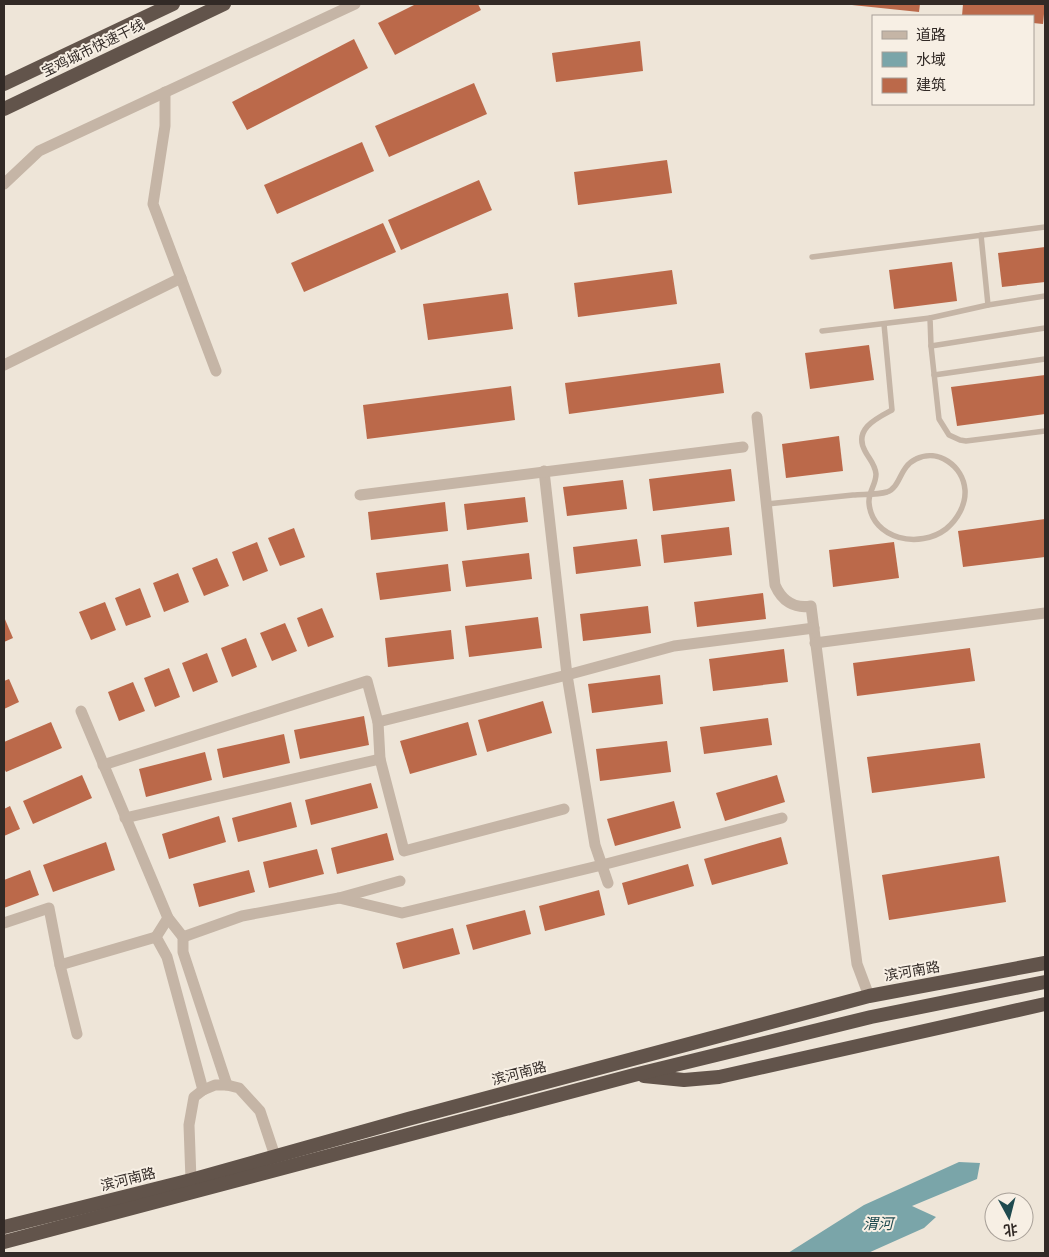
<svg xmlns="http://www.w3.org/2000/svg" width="1049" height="1257" font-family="'Varela Round','Noto Sans SC',sans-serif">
	<rect width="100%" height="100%" fill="#eee5d8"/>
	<!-- water -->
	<path fill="#7aa5a9" d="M959,1162L980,1163L977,1179L912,1206L936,1217L924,1228L868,1253H788L864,1205Z"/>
	<!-- building -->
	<g fill="#bb694a">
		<path d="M416,4H478L481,10L395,55L378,23Z"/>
		<path d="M852,4H920L919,12L852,5Z"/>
		<path d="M963,4H1045L1043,24L1033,23V16H962Z"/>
		<path d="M354,39L368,68L247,130L232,102Z"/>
		<path d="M640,41L643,71L556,82L552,53Z"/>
		<path d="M474,83L487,114L389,157L375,126Z"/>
		<path d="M362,142L374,171L277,214L264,185Z"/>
		<path d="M667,160L672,193L578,205L574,172Z"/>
		<path d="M479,180L492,210L401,250L388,220Z"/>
		<path d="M383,223L396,252L304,292L291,263Z"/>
		<path d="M1045,247V282L1002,287L998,253Z"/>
		<path d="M952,262L957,301L894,309L889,270Z"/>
		<path d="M672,270L677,304L578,317L574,283Z"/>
		<path d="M508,293L513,329L428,340L423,304Z"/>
		<path d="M869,345L874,380L810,389L805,353Z"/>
		<path d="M720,363L724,393L569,414L565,383Z"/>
		<path d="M1045,375V414L957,426L951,387Z"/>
		<path d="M511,386L515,420L367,439L363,405Z"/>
		<path d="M839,436L843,471L786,478L782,444Z"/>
		<path d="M731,469L735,501L653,511L649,479Z"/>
		<path d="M623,480L627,509L567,516L563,487Z"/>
		<path d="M525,497L528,522L467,530L464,504Z"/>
		<path d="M445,502L448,531L371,540L368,512Z"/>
		<path d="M1045,519V557L963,567L958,531Z"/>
		<path d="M729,527L732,555L664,563L661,535Z"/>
		<path d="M294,528L305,557L280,566L268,538Z"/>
		<path d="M637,539L641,566L576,574L573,547Z"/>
		<path d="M257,542L268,571L243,581L232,552Z"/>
		<path d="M894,542L899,578L833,587L829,550Z"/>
		<path d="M529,553L532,579L466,587L462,561Z"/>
		<path d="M217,558L229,586L204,596L192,568Z"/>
		<path d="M448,564L451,591L380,600L376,573Z"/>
		<path d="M178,573L189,602L164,612L153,583Z"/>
		<path d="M140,588L151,617L126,626L115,598Z"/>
		<path d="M763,593L766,619L697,627L694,602Z"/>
		<path d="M105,602L116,630L91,640L79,612Z"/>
		<path d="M648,606L651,633L583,641L580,614Z"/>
		<path d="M322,608L334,637L308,647L297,618Z"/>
		<path d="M4,617L13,638L4,642Z"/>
		<path d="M538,617L542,648L469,657L465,626Z"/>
		<path d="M285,623L297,651L272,661L260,633Z"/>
		<path d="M451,630L454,659L388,667L385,638Z"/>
		<path d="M246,638L257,667L232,677L221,648Z"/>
		<path d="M970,648L975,681L857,696L853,663Z"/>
		<path d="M784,649L788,682L713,691L709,659Z"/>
		<path d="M207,653L218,682L193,692L182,663Z"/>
		<path d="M169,668L180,697L155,707L144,678Z"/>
		<path d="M660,675L663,704L592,713L588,684Z"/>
		<path d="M9,679L19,702L4,709V681Z"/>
		<path d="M133,682L145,711L119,721L108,692Z"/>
		<path d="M543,701L552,733L487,752L478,720Z"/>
		<path d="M364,716L369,745L300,759L294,730Z"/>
		<path d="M768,718L772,745L704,754L700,727Z"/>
		<path d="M51,722L62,748L6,772L4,768V742Z"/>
		<path d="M468,722L477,755L410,774L400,741Z"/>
		<path d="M284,734L290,763L223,778L217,749Z"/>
		<path d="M667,741L671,772L600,781L596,749Z"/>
		<path d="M980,743L985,778L872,793L867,757Z"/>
		<path d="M205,752L212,780L146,797L139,769Z"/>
		<path d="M82,775L92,798L33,824L23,801Z"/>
		<path d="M777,775L785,802L725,821L716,793Z"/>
		<path d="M371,783L378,808L311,825L305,800Z"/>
		<path d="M674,801L681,828L615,846L607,819Z"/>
		<path d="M291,802L297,827L238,842L232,818Z"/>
		<path d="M10,806L20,829L4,836V809Z"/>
		<path d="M219,816L226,842L169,859L162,834Z"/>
		<path d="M387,833L394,860L337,874L331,848Z"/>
		<path d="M781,837L788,864L712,885L704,859Z"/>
		<path d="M106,842L115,870L53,892L43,865Z"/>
		<path d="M317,849L324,874L269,888L263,862Z"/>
		<path d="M999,856L1006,902L889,920L882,875Z"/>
		<path d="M688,864L694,886L628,905L622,883Z"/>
		<path d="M30,870L39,895L4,908V880Z"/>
		<path d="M249,870L255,892L199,907L193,884Z"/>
		<path d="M599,890L605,915L545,931L539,906Z"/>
		<path d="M525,910L531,934L473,950L466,925Z"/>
		<path d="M453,928L460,954L403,969L396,943Z"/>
	</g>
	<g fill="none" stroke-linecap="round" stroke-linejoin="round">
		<!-- service -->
		<g stroke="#c5b5a6" stroke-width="5.5">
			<path d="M981,235L988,305"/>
			<path d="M812,257L1045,227"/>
			<path d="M1045,296L988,305L930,318L931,346L939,419L949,435L960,440L966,441L1045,431"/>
			<path d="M822,331L930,318"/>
			<path d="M931,346L1045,328"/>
			<path d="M934,375L1045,359"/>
			<path d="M767,504C795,501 824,498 853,495C863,494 877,495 887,492C901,487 899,467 916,459C938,448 963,466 965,490C966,505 957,520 946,529C920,549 872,540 869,503C868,492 876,485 876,474C875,464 869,459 865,451C853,429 877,418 892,410L884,324"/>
		</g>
		<!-- minor -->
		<g stroke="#c5b5a6" stroke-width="11">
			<path d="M165,92V126L153,204L216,371"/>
			<path d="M4,184L39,151L355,4"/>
			<path d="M4,365L181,278"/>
			<path d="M757,417L775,585C782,601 794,609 811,606L857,964L869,996"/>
			<path d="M544,471L567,675L595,845L608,883"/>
			<path d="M360,495L743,447"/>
			<path d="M815,643L1045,613"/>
			<path d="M81,711L168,918L183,937V952L227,1085"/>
			<path d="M378,722L567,675L674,646L814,628"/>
			<path d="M103,765L367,681L378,722L380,759L404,851L564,809"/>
			<path d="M125,818L380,759"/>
			<path d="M339,898L402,913L602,865L782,818"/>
			<path d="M168,918L156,937L167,957L203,1090"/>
			<path d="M4,923L49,908L60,965L77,1034"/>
			<path d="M183,937L242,916L339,898L400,881"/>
			<path d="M60,965L156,937"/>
			<path d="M191,1180L189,1125L194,1097L203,1090L215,1085H227L239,1088L260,1111L275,1156"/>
		</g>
		<!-- trunk -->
		<g stroke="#62544b" stroke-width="14">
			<path d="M4,84L173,4"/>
			<path d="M4,109L224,4"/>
			<path d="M644,1076L684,1080L719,1077L1045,1004"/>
			<path d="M4,1227L191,1180L408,1119L869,996L1045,963"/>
			<path d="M4,1242L634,1075L871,1017L1045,982"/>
		</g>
	</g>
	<g text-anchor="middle" stroke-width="4" stroke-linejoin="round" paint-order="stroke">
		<!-- street labels -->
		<g font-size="14" fill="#322a26" stroke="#f7efe4">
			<text transform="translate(93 48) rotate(-26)" y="5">宝鸡城市快速干线</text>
			<text transform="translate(912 971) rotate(-10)" y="5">滨河南路</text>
			<text transform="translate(519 1073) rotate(-15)" y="5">滨河南路</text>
			<text transform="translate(128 1179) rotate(-14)" y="5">滨河南路</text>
		</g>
		<!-- water labels -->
		<g font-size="15" font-style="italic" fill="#1f4a4f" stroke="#f7efe4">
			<text x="878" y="1229">渭河</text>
		</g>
	</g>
	<!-- border -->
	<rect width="1049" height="1257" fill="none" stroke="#322a26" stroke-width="10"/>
	<!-- legend -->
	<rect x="872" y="15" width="162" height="90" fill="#f7efe4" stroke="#a8a098"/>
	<rect x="882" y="31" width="25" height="8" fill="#c5b5a6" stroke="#a8a098"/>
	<text x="916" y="40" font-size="15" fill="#322a26">道路</text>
	<rect x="882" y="52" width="25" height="15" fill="#7aa5a9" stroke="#a8a098"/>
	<text x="916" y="65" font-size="15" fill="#322a26">水域</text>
	<rect x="882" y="78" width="25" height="15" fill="#bb694a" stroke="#a8a098"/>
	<text x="916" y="90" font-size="15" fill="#322a26">建筑</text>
	<!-- north arrow -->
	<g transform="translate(1009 1217) rotate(173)"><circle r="24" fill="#f7efe4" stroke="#a8a098"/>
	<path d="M0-4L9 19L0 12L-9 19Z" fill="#1f4a4f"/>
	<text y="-8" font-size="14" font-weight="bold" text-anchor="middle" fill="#322a26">北</text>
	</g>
</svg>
